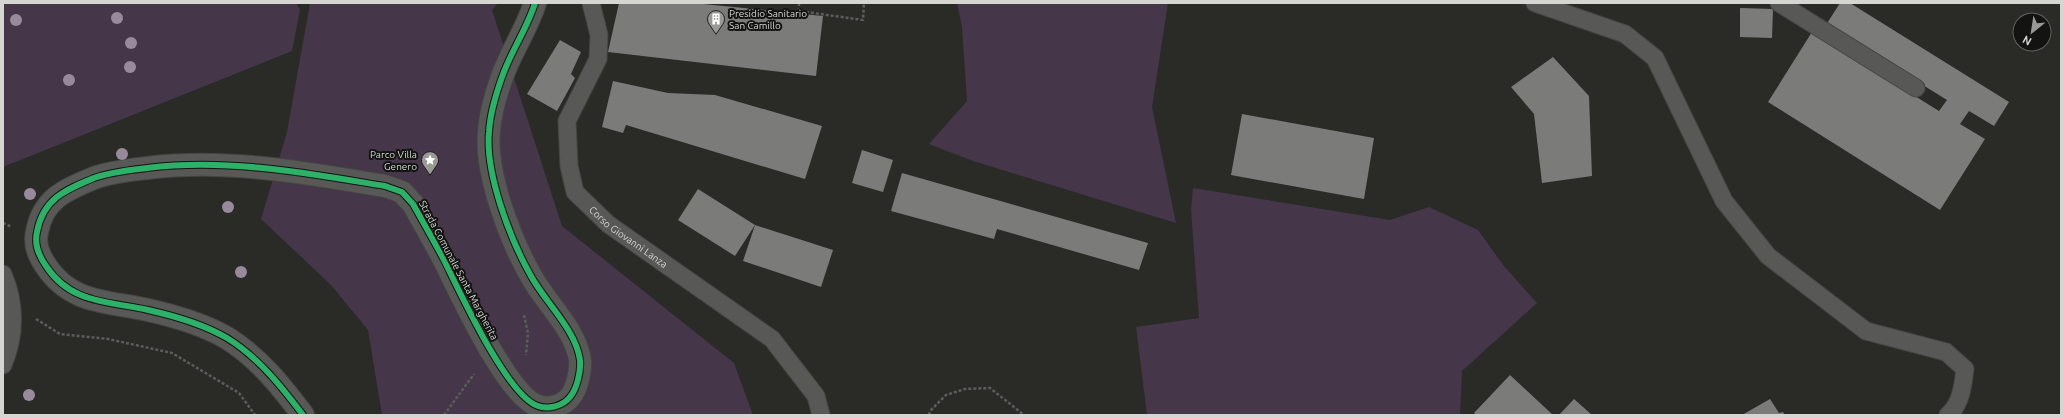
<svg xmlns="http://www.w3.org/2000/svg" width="2064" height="418" font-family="Ubuntu,sans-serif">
	<rect width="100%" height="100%" fill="#2a2a27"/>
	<!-- green -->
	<g fill="#45364a">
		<path d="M3,3H296L300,10L292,51L3,167Z"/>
		<path d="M310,3H498L492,10L562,226L734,363L753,415H382L368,330L331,285L261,219L287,132Z"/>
		<path d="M957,3H1168L1152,107L1176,223L973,161L929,144L967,101L962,27Z"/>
		<path d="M1193,188L1390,220L1429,207L1478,230L1504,266L1537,303L1462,371L1460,415H1147L1136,327L1199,318L1191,210Z"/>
	</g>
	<!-- building -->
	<g fill="#7b7b79">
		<path d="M619,3H693L823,16L816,76L608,52Z"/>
		<path d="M1840,3H1850L2009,102L1994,126L1969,111L1960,124L1985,139L1940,210L1768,102L1812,32L1939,111L1947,100L1826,25Z"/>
		<path d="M1740,8L1773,9L1772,38L1740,37Z"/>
		<path d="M560,40L581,52L571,74L575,78L557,111L527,94Z"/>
		<path d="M1553,57L1589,96L1592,176L1542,183L1534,114L1511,87Z"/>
		<path d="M613,81L668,93L715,95L822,126L805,179L626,125L623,133L602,127Z"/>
		<path d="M1242,114L1374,138L1364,199L1231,175Z"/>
		<path d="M862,150L893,160L883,192L852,183Z"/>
		<path d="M902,173L1148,243L1139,270L997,229L994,239L891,211Z"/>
		<path d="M698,189L755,225L735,256L678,220Z"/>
		<path d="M755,225L833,250L821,287L743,261Z"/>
		<path d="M1510,375L1553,415H1476L1474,413Z"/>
		<path d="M1574,399L1592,415H1559Z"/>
		<path d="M1770,399L1779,413L1783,412L1785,415H1742Z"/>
	</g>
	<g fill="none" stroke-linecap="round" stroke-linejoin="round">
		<!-- lane casing -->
		<g stroke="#454542" stroke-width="19">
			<g id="lane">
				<path id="s1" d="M591,3L599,35L598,59L567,121L569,166L575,192L608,224L772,339L816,396L821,415"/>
				<path d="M1535,3L1625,34L1655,58L1724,201L1768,256L1866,331L1946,352L1965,369C1963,386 1961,404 1948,415"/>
				<path d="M1779,3L1916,88"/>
				<path d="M3,274C16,305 16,334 3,365"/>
			</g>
		</g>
		<!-- secondary casing -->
		<g stroke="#454542" stroke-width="24">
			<path id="secondary" d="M303,415C281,386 258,357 227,338C203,324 175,316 148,310C108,301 71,304 46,266C39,256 34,244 37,232C43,199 65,190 94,178C110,172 130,170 147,168C227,158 306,173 385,186L402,192L413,204C423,222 434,241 444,260C459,290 507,396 538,406C548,410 563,406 570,397C577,389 581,371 580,360C576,330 545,302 531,276C510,239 485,173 489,132C490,113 496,94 502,77C511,51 527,29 535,3"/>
		</g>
		<!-- path -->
		<g stroke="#5c5c5b" stroke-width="2.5" stroke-dasharray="3 2" stroke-linecap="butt">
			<path d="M799,3V11L863,20L864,3"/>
			<path d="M3,223L12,227"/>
			<path d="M524,315L528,333L526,355"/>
			<path d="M36,319L60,334L108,339L172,353L239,393L255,415"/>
			<path d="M444,415L474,374"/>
			<path d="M929,415L930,411L946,395L965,389L990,388L1024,415"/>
		</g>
		<!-- lane -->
		<use href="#lane" stroke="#585857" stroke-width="17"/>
		<!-- secondary -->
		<use href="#secondary" stroke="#585857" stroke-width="22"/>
		<!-- cycleway casing -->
		<g stroke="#131311" stroke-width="8">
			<path id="cycleway" d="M303,415C281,386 258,357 227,338C203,324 175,316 148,310C108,301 71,304 46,266C39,256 34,244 37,232C43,199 65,190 94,178C110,172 130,170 147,168C227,158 306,173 385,186L402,192L413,204C423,222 434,241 444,260C459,290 507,396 538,406C548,410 563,406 570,397C577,389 581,371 580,360C576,330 545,302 531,276C510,239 485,173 489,132C490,113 496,94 502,77C511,51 527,29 535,3"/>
		</g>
		<!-- cycleway -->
		<use href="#cycleway" stroke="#2db169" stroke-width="6"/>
	</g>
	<!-- trees -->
	<g fill="#99899d">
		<circle cx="117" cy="18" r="6"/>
		<circle cx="16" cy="20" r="6"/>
		<circle cx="131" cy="43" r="6"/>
		<circle cx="130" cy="67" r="6"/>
		<circle cx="69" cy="80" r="6"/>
		<circle cx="122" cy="154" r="6"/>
		<circle cx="30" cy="194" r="6"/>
		<circle cx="228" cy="207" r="6"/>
		<circle cx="241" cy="272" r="6"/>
		<circle cx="29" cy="395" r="6"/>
	</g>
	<!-- icons -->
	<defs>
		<g id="building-pin" transform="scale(0.9)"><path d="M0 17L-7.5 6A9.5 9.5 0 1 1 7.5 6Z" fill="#999996" stroke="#131311"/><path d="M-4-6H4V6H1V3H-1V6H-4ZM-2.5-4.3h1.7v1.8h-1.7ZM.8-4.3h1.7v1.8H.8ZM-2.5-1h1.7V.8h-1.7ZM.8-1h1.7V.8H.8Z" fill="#fff"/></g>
		<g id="sight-pin" transform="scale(0.9)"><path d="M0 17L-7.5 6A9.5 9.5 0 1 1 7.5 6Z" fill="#999996" stroke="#131311"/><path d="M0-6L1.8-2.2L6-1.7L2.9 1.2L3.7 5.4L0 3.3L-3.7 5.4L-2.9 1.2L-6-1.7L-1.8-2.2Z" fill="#fff"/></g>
	</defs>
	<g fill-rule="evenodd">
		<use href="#building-pin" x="716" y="19"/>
		<use href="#sight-pin" x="430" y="160"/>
	</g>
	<g text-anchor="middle" stroke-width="4" stroke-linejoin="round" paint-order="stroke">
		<!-- poi labels -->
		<g font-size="10" fill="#d5d5d2" stroke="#131311" text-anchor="start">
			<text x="729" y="17">Presidio Sanitario<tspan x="729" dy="12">San Camillo</tspan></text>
			<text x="417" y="158" text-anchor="end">Parco Villa<tspan x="417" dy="12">Genero</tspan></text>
		</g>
		<!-- street labels -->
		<g font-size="10" fill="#d5d5d2" stroke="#131311">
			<text dy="4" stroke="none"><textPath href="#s1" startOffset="268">Corso Giovanni Lanza</textPath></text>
			<text transform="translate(459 270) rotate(62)" y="4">Strada Comunale Santa Margherita</text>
		</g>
	</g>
	<!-- border -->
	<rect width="2064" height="418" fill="none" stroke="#d5d5d2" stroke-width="8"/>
	<!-- north arrow -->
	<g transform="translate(2032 32) rotate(210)"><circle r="19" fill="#131311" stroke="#61615e"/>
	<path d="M0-3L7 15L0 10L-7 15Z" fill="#999996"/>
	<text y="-6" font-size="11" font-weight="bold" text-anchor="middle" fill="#d5d5d2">N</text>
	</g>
</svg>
